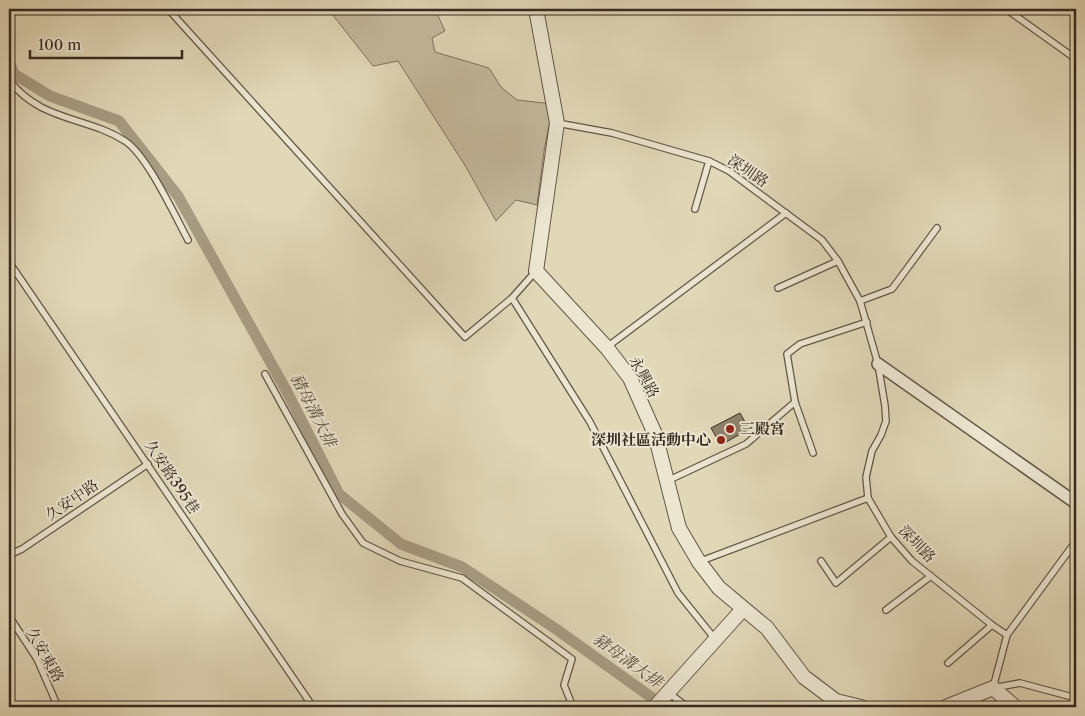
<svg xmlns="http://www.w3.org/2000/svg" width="1085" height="716" font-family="'Libre Caslon Text','Noto Serif TC',serif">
	<rect width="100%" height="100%" fill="#e1d8b8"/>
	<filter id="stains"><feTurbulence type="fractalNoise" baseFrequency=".004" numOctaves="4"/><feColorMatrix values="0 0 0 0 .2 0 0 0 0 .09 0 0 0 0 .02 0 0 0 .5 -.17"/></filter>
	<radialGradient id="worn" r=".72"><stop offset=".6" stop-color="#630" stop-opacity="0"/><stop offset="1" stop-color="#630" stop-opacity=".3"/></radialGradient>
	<!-- green -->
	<path fill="#c4ba9e" stroke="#7e725f" d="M328,9H435L445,31L432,38L435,52L489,68L501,87L517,100L553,104L544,151L537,205L516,200L496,221L466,167L398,61L373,66Z"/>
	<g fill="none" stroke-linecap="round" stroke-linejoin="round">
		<!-- canal -->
		<path stroke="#a79d84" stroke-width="11" d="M9,61L14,74L50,96L119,121L178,196L287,392L339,494L401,544L462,567L556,629L665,707"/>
	</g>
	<!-- building -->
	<path fill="#8f846f" stroke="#372a20" d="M740,413L749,429L721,445L711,428Z"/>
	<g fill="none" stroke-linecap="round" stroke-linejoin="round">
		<!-- service casing -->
		<g stroke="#625646" stroke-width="8">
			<g id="service">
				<path d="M168,9L465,337L512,298L536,271"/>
				<path d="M1006,9L1076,59"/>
				<path d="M9,80C41,122 86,116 125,141C147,155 175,216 188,240"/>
				<path d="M557,123L612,133L709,161L729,171L822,240L838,261L860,301L878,364L885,406L886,421L881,435L872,451L866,477L868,498L891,537L912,561L992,625L1007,635"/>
				<path d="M695,209L709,161"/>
				<path d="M9,262L313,707"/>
				<path d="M778,288L838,261"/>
				<path d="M512,298L590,422L678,593L715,639"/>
				<path d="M860,301L892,289L937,228"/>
				<path d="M607,347L786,213"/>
				<path d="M265,374L342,514L363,543L400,561L462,578L572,659L564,685L573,707"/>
				<path d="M813,453L795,402L787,354L800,344L867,322"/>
				<path d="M667,481L746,444L795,402"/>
				<path d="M1076,541L1007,635L993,688L1020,683L1076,698"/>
				<path d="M9,555L22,549L148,464"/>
				<path d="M701,561L868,498"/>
				<path d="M821,561L836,583L891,537"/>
				<path d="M886,610L931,576"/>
				<path d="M9,616L37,659L58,707"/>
				<path d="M948,663L992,625"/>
				<path d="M669,693L687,707"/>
			</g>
		</g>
		<!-- minor casing -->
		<g stroke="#625646" stroke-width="14">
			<path id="minor" d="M878,364L1076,503"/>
		</g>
		<!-- tertiary casing -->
		<g stroke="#625646" stroke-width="16">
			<g id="tertiary">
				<path d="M536,9L557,123L536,271L607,348L630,378L655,434L679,528L699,562L719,588L767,628L804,677L836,701L861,707"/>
				<path d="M655,707L743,609"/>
				<path d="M946,707L993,688L1015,707"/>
			</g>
		</g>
		<!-- service -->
		<use href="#service" stroke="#ece6d1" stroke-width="5.5"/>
		<!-- minor -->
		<use href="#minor" stroke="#ece6d1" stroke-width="11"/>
		<!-- tertiary -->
		<use href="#tertiary" stroke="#ece6d1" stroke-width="14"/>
	</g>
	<!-- markers -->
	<g fill="#8f2418" stroke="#ece6d1" stroke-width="2">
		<circle cx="730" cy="429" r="5"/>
		<circle cx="721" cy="440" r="5"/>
	</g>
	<g text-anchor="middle" stroke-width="4" stroke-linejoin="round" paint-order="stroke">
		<!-- street labels -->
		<g font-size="15" fill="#372a20" stroke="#ece6d1">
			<text transform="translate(748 171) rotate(34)" y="5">深圳路</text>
			<text transform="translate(644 377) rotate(61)" y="5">永興路</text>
			<text transform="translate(172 477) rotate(56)" y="5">久安路395巷</text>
			<text transform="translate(72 500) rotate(-34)" y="5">久安中路</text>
			<text transform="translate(917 544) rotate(46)" y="5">深圳路</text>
			<text transform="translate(45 655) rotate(61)" y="5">久安東路</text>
		</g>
		<!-- poi labels -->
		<g font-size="15" font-weight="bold" fill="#372a20" stroke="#ece6d1" text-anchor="start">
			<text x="740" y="434">三殿宮</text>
			<text x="711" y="445" text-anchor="end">深圳社區活動中心</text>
		</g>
		<!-- water labels -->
		<g font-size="16" font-style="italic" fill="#594c3e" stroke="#ece6d1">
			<text transform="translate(314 410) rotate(63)" y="6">豬母溝大排</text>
			<text transform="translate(628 660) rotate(36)" y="6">豬母溝大排</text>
		</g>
	</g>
	<!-- margin -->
	<rect width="1085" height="716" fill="none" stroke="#e1d8b8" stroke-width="30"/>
	<rect x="10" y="10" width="1065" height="696" fill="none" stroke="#372a20" stroke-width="2.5"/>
	<rect x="15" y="15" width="1055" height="686" fill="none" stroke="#372a20"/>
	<!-- scale -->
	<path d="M30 50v8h152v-8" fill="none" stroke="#372a20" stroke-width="2.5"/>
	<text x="38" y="50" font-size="15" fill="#372a20" stroke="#ece6d1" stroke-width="4" paint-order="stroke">100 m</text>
	<rect width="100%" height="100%" filter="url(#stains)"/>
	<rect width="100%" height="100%" fill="url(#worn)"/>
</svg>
